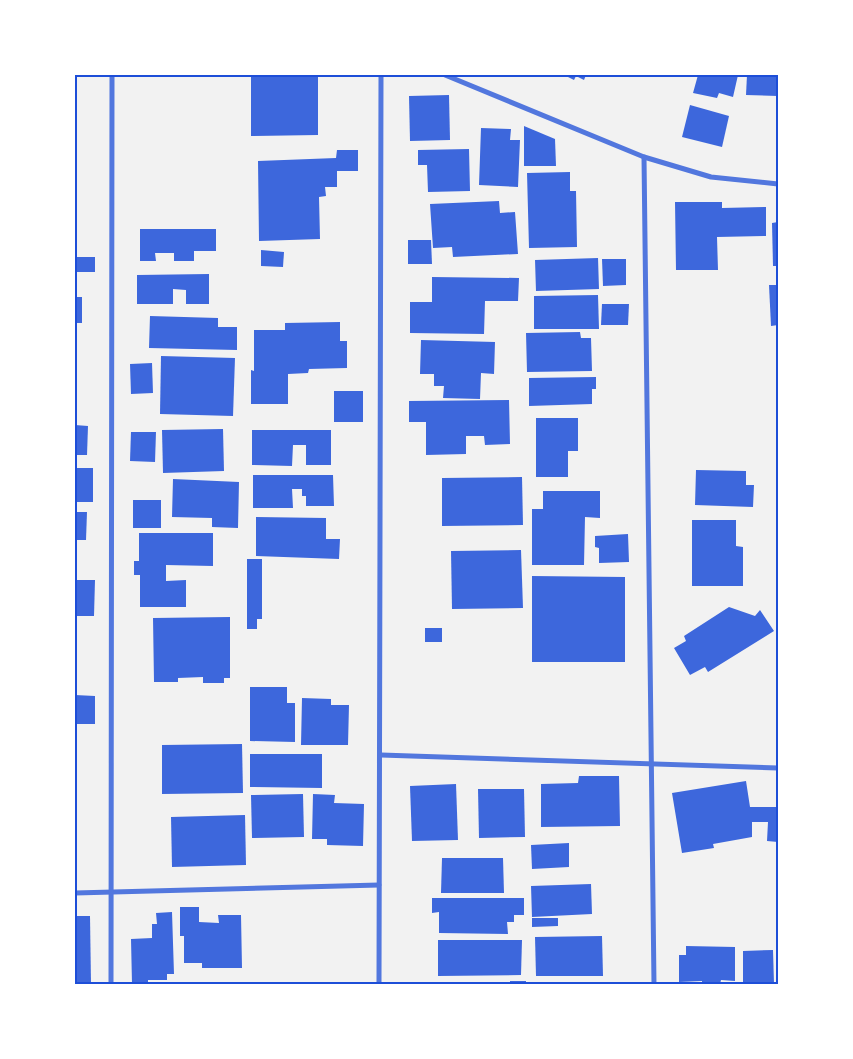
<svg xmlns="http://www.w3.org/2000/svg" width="853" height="1059" font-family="'PT Sans',sans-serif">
	<rect width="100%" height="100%" fill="#f2f2f2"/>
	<!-- building -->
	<g fill="#3d67dc">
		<path d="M251,75H318V135L251,136Z"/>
		<path d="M564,75H586L584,80L576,76L574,80Z"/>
		<path d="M698,75H738L733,97L719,93L717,98L693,93Z"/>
		<path d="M747,75H778V96L746,95Z"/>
		<path d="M449,95L450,140L410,141L409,96Z"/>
		<path d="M690,105L729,116L722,147L682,137Z"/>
		<path d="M524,126L555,139L556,166H524Z"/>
		<path d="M481,128L511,129L510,140H520L518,187L479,185Z"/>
		<path d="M469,149L470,191L428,192L427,165H418V150Z"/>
		<path d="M337,150H358V171H337V187H325L326,196L319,197L320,239L259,241L258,161L336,158Z"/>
		<path d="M570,172V191H576L577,247L529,248L527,173Z"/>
		<path d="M499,201L500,213L515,212L518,254L453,257L452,247L433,248L430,204Z"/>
		<path d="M675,202H722V208L766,207V236L717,237L718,270H676Z"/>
		<path d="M778,222V266H773L772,223Z"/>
		<path d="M140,229H216V251H194V261H174V253H155L156,261H140Z"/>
		<path d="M408,240H431L432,264H408Z"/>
		<path d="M261,250L284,252L283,267L261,266Z"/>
		<rect x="75" y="257" width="20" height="15"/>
		<path d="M598,258L599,289L536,291L535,260Z"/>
		<path d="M602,259H626V285L603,286Z"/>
		<path d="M209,274V304H186V290L173,289V304H137V275Z"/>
		<path d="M432,277L519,278L518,301H485L484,334L410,333V302H432Z"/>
		<path d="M769,285H778V325L771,326Z"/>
		<path d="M598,295L599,329H534V296Z"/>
		<rect x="75" y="297" width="7" height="26"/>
		<path d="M602,304H629L628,325H601Z"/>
		<path d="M150,316L218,318V327H237V350L149,348Z"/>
		<path d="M340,322V341H347V368L309,369L308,373L288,374V404H251V370L254,371V330H285V323Z"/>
		<path d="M580,332L581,338H591L592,371L527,372L526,333Z"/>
		<path d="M421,340L495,342L494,374L481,373L480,399L443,398L444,386H434V374H420Z"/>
		<path d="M161,356L235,358L233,416L160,414Z"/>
		<path d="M152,363L153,393L131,394L130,364Z"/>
		<path d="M596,377V389H592V404L529,406V378Z"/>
		<rect x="334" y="391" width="29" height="31"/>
		<path d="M509,400L510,444L485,445L484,436H466V454L426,455V422H409V401Z"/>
		<path d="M536,418H578V451H568V477H536Z"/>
		<path d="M75,425L88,426L87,455H75Z"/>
		<path d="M223,429L224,471L163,473L162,430Z"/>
		<path d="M252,430H331V465H306V445H293L292,466L252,465Z"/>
		<path d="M131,432H156L155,462L130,461Z"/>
		<rect x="75" y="468" width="18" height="34"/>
		<path d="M696,470L746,471V485H754L753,507L695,505Z"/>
		<path d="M253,475H333L334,506H306V496H302V489H292L293,508H253Z"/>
		<path d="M522,477L523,525L442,526V478Z"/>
		<path d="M173,479L239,482L238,528L212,527V518L172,517Z"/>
		<path d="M543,491H600V518L585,517L584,565H532V509H543Z"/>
		<rect x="133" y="500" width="28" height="28"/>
		<path d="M75,512H87L86,540H75Z"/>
		<path d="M256,517L326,518V539H340L339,559L256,556Z"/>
		<path d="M692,520H736V546L743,547V586H692Z"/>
		<path d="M139,533H213V566L166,565V581L186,580V607H140V575H134V561H139Z"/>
		<path d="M628,534L629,562L599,563V548L595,547V536Z"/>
		<path d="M521,550L523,608L452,609L451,551Z"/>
		<path d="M247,559H262V619H257V629H247Z"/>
		<path d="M532,576L625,577V662H532Z"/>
		<path d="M75,580H95L94,616H75Z"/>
		<path d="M729,607L755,616L760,610L774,631L708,672L705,667L690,675L674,648L686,641L684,636Z"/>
		<path d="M230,617V678H224V683H203V677L178,678V682H154L153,618Z"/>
		<rect x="425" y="628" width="17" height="14"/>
		<path d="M250,687H287V703H295V742L250,741Z"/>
		<path d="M75,695L95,696V724H75Z"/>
		<path d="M302,698L331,699V705H349L348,745H301Z"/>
		<path d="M242,744L243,793L162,794V745Z"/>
		<path d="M250,754H322V788L250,787Z"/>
		<path d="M579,776H619L620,826L541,827V784L578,783Z"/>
		<path d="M746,781L750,807H778V842L767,841L768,822H752V837L713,844L714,848L682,853L672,793Z"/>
		<path d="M456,784L458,840L412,841L410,786Z"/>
		<path d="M478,789H524L525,837L479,838Z"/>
		<path d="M303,794L304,837L252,838L251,795Z"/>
		<path d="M313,794L335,795L334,803L364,804L363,846L327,845V839H312Z"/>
		<path d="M245,815L246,865L172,867L171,817Z"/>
		<path d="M569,843V867L532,869L531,845Z"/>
		<path d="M442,858H503L504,893H441Z"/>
		<path d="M591,884L592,914L532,917L531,886Z"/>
		<path d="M432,898H524V915H514V922H507L508,934L439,933V912L432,913Z"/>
		<path d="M180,907H199V922L219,923L218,915H241L242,968H202V963H184V936H180Z"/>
		<path d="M172,912L174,974H167V980H148V984H132L131,939L152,938V924H157L156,913Z"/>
		<path d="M75,916H90L91,984H75Z"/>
		<path d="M532,918H558V926L532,927Z"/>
		<path d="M602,936L603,976H536L535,937Z"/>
		<path d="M438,940H522L521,975L438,976Z"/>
		<path d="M686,946L735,947V981L721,980L720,984H702V981L679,982V955H686Z"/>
		<path d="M773,950L774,984H743V951Z"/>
		<rect x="510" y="981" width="16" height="3"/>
	</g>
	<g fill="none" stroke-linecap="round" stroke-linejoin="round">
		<!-- minor -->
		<g stroke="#5277de" stroke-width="5">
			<path d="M445,75L644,157L711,177L778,184"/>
			<path d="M644,157L654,984"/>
			<path d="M381,755L778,768"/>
			<path d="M75,893L379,885"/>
			<path d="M111,984L112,75"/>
			<path d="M379,984L381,75"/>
		</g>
	</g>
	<!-- border -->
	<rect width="853" height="1059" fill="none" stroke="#ffffff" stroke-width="152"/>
	<rect x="76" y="76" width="701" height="907" fill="none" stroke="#1d4ed8" stroke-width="2"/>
</svg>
